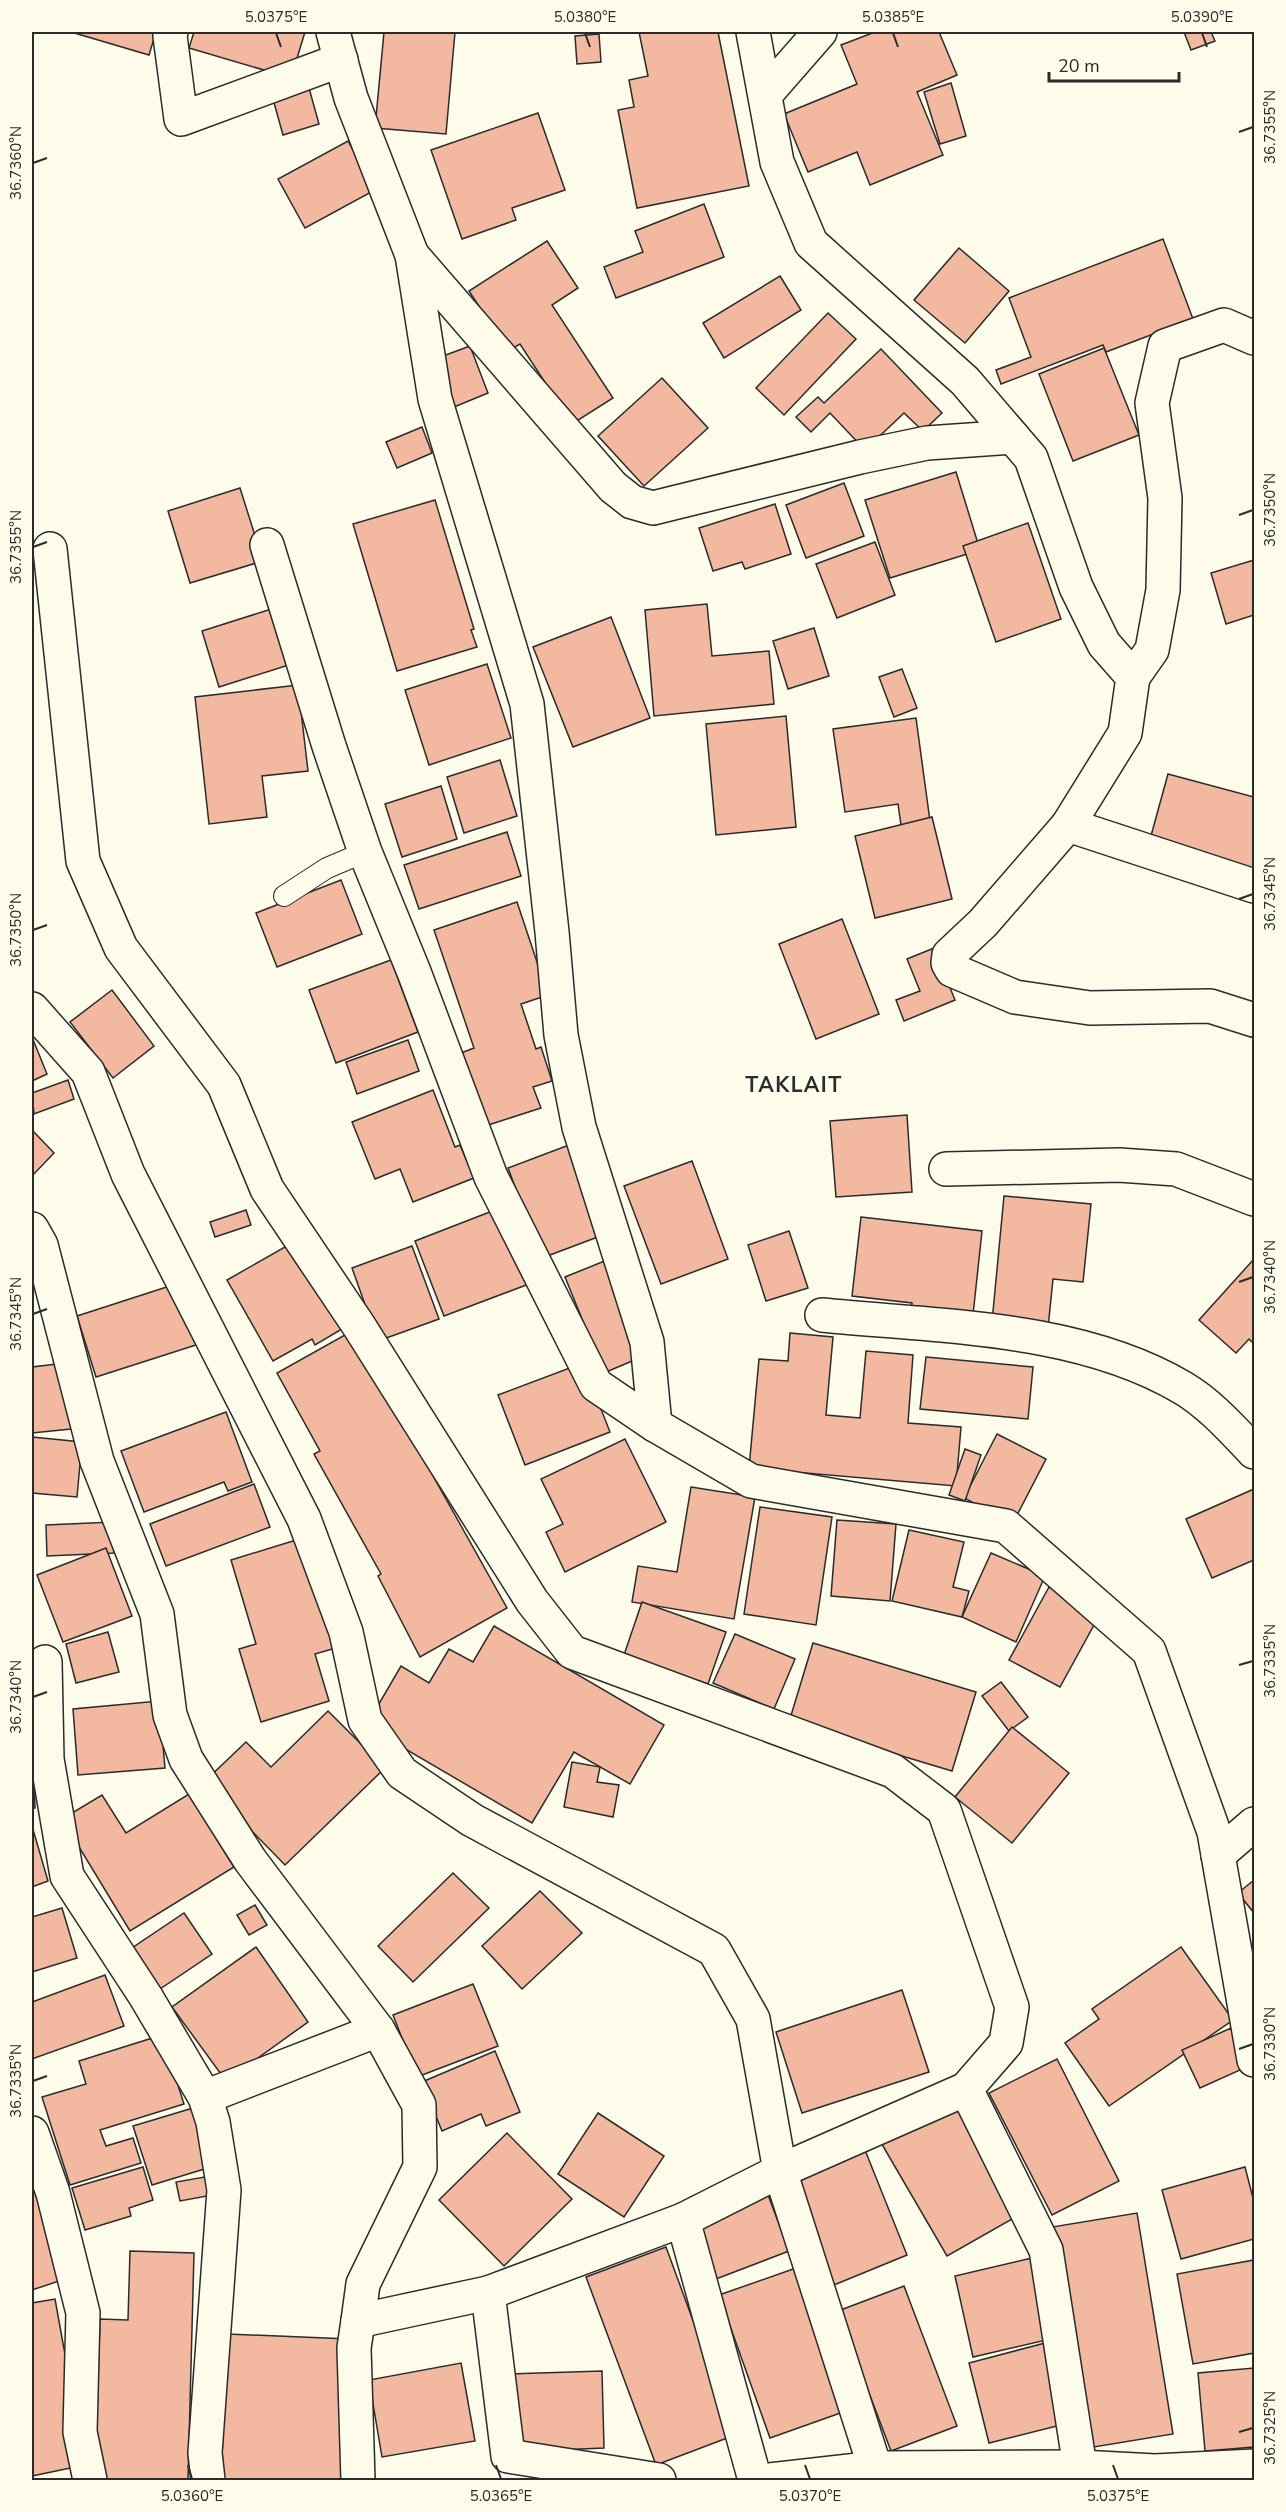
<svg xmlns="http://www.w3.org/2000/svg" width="1286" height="2512" font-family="'Nunito Sans',sans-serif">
	<rect width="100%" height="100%" fill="#fdfbea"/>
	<!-- building -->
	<g fill="#f2b8a0" stroke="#2b2b2b" stroke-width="1.5">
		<path d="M71,32H156L149,55Z"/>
		<path d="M194,32H305L291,78L189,48Z"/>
		<path d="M384,32H455L446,134L375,128Z"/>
		<path d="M639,32H718L749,186L637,208L618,110L634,107L629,80L648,76Z"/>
		<path d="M875,32H939L957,75L917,92L943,155L870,185L857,152L808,172L784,114L857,84L841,45Z"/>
		<path d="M1184,32H1211L1215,41L1191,50Z"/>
		<path d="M599,34L601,62L577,64L575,36Z"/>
		<path d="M951,83L966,136L940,144L924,92Z"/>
		<path d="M309,88L319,124L283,135L273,99Z"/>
		<path d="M538,113L565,190L512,208L516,220L462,239L431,150Z"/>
		<path d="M348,141L375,190L305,228L278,179Z"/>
		<path d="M704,204L724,257L616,298L604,267L643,252L635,231Z"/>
		<path d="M1163,239L1193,319L1106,352L1103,345L1001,384L996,370L1031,357L1009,298Z"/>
		<path d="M547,241L578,288L552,305L613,398L572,424L520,344L508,351L469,291Z"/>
		<path d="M959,248L1009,291L965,343L914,300Z"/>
		<path d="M780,276L801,310L724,358L703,323Z"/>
		<path d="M828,313L856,339L784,415L756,388Z"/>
		<path d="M470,346L488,393L454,407L435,359Z"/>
		<path d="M1104,348L1139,435L1073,461L1039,374Z"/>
		<path d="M881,349L942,413L923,431L904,413L865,450L830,413L811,432L796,417L818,397L824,403Z"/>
		<path d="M662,378L708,428L644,486L598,436Z"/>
		<path d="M422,427L432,453L397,468L386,442Z"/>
		<path d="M956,472L980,550L890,578L865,500Z"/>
		<path d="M844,483L864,536L806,558L786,505Z"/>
		<path d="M240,488L263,561L190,583L168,511Z"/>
		<path d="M435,500L474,629L471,630L477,647L397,671L353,524Z"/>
		<path d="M775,504L791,554L745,569L742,562L713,571L699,528Z"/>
		<path d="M1028,523L1061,619L996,642L963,546Z"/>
		<path d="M875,542L895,595L837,618L816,564Z"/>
		<path d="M1254,560V615L1226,624L1211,573Z"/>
		<path d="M707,604L712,656L769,651L774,704L654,716L645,610Z"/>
		<path d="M281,606L298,662L219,687L202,631Z"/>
		<path d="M611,617L650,718L573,747L533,647Z"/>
		<path d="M814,628L829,676L788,689L773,641Z"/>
		<path d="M487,664L511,738L429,765L405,690Z"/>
		<path d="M902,669L917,708L894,717L879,677Z"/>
		<path d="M298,685L308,771L262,776L267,817L209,824L195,697Z"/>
		<path d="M786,716L796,827L716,835L706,724Z"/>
		<path d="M916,718L930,821L901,825L898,804L845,812L833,729Z"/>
		<path d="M500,760L517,816L464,833L447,777Z"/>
		<path d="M1168,774L1254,797V871L1149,843Z"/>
		<path d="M441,786L457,839L402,857L385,804Z"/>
		<path d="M932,817L952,899L875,918L855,836Z"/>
		<path d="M507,832L521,876L419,909L404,865Z"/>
		<path d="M341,880L362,934L277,967L256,913Z"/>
		<path d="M517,902L548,995L521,1004L536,1049L541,1047L552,1081L533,1087L541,1108L485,1126L461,1053L474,1048L434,930Z"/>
		<path d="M842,919L879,1014L816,1039L779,944Z"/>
		<path d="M934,948L955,1000L904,1021L896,1000L920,991L907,959Z"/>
		<path d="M391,960L418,1032L336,1063L309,990Z"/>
		<path d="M112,990L154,1046L113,1078L70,1022Z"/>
		<path d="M32,1037L47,1074L32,1081Z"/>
		<path d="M408,1040L419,1071L357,1094L346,1062Z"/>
		<path d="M68,1080L74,1099L34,1114L32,1093Z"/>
		<path d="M433,1090L455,1147L460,1145L474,1178L413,1202L400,1169L375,1179L352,1122Z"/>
		<path d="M907,1115L912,1192L836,1197L830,1121Z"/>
		<path d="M32,1130L54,1153L32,1176Z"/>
		<path d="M569,1145L603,1235L542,1258L508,1168Z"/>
		<path d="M692,1161L728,1259L661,1284L624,1186Z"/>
		<path d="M1004,1196L1091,1204L1083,1282L1053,1279L1048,1328L992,1322Z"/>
		<path d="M500,1208L529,1284L444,1316L415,1241Z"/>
		<path d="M246,1210L251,1225L215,1237L210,1222Z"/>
		<path d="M861,1217L982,1231L973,1315L911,1308L912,1303L852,1296Z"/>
		<path d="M789,1231L808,1288L766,1301L748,1245Z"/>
		<path d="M292,1243L342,1329L315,1345L312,1339L273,1361L227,1280Z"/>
		<path d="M412,1246L439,1319L378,1341L352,1268Z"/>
		<path d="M1254,1259V1344L1249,1339L1236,1353L1199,1320Z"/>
		<path d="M607,1260L646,1355L604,1373L565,1277Z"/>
		<path d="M179,1283L199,1344L96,1377L77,1316Z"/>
		<path d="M352,1331L507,1608L420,1657L378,1576L381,1574L314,1454L320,1451L277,1373Z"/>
		<path d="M790,1333L833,1337L826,1415L860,1418L866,1351L913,1355L908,1423L961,1427L956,1486L749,1468L759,1359L788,1361Z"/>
		<path d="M926,1357L1033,1367L1028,1419L920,1409Z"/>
		<path d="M65,1363L71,1429L32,1433V1367Z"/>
		<path d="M583,1363L610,1432L525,1465L498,1395Z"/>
		<path d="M226,1412L252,1482L228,1491L224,1482L144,1512L121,1451Z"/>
		<path d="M997,1434L1046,1459L1013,1523L964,1498Z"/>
		<path d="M32,1437L82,1442L77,1497L32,1493Z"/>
		<path d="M625,1439L666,1522L565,1572L546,1532L563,1524L541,1479Z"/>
		<path d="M965,1449L981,1455L965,1501L949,1495Z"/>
		<path d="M254,1484L270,1527L166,1566L150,1524Z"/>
		<path d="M691,1487L755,1497L734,1619L632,1602L638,1566L677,1572Z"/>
		<path d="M1254,1489V1560L1212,1578L1186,1519Z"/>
		<path d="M760,1507L832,1517L816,1625L744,1614Z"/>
		<path d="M837,1520L896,1524L890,1601L831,1596Z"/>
		<path d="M113,1522L114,1553L47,1556L46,1525Z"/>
		<path d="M909,1530L964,1542L953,1587L969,1591L962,1617L892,1601Z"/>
		<path d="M306,1537L339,1647L315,1654L329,1701L261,1722L239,1649L256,1644L231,1560Z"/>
		<path d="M106,1548L132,1616L63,1642L37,1575Z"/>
		<path d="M991,1553L1045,1576L1016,1642L962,1617Z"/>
		<path d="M1049,1587L1100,1614L1060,1687L1009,1660Z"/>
		<path d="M642,1602L726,1632L708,1684L624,1655Z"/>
		<path d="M494,1626L664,1725L630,1784L574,1752L532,1823L366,1726L401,1666L429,1683L449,1649L473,1662Z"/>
		<path d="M108,1632L119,1672L76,1683L66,1644Z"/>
		<path d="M735,1634L795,1659L774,1709L713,1683Z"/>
		<path d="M813,1643L976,1692L952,1771L789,1722Z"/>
		<path d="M1001,1682L1028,1717L1009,1731L982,1696Z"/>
		<path d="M159,1701L165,1768L78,1775L73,1709Z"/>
		<path d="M32,1703L35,1808H32Z"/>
		<path d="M328,1711L385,1768L285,1865L204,1782L246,1742L271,1767Z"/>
		<path d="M1012,1727L1069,1773L1012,1843L955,1797Z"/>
		<path d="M572,1762L600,1767L597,1782L619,1785L613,1817L564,1807Z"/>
		<path d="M189,1794L234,1867L130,1931L62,1819L102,1795L126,1833Z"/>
		<path d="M32,1826L48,1881L32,1887Z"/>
		<path d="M453,1873L489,1908L413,1982L378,1946Z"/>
		<path d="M1254,1880V1913L1238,1893Z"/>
		<path d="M540,1891L582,1933L522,1989L482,1946Z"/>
		<path d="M255,1905L267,1925L249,1935L237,1915Z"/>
		<path d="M62,1908L77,1958L32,1972V1917Z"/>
		<path d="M184,1913L212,1954L157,1991L129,1950Z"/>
		<path d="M256,1947L308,2022L226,2081L172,2007Z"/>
		<path d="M1181,1947L1233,2020L1109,2106L1065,2043L1099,2019L1092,2009Z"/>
		<path d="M105,1975L124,2026L32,2059V2002Z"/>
		<path d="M473,1984L498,2046L417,2077L393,2015Z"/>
		<path d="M902,1990L929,2072L802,2113L776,2032Z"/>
		<path d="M1231,2028L1249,2066L1200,2088L1182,2050Z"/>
		<path d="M162,2035L184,2104L100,2130L106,2146L133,2138L141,2163L70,2185L42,2097L86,2084L79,2061Z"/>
		<path d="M495,2051L520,2112L486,2126L481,2114L442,2131L422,2082Z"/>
		<path d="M1057,2059L1119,2181L1052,2215L989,2093Z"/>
		<path d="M952,2099L1019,2215L947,2256L880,2141Z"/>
		<path d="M193,2108L211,2167L152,2185L133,2126Z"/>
		<path d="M598,2113L664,2156L624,2217L558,2174Z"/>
		<path d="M507,2133L572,2199L504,2266L439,2200Z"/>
		<path d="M863,2145L907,2255L829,2287L784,2176Z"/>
		<path d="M143,2167L153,2200L129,2208L131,2216L85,2230L72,2188Z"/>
		<path d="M1245,2167L1254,2202V2239L1181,2259L1162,2190Z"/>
		<path d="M32,2176L65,2279L32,2290Z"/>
		<path d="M210,2176L213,2195L180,2201L176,2182Z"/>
		<path d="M764,2184L789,2251L716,2279L691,2212Z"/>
		<path d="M1137,2213L1173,2434L1088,2448L1052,2227Z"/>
		<path d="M666,2247L735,2435L656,2465L586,2277Z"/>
		<path d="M130,2251L194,2253L188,2480H95L100,2319L128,2320Z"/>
		<path d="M1036,2257L1055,2338L973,2357L955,2276Z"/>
		<path d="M1254,2260V2353L1193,2364L1177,2274Z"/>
		<path d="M796,2268L846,2411L770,2438L719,2295Z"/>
		<path d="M904,2286L957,2426L891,2451L838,2311Z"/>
		<path d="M55,2299L85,2465L32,2476V2303Z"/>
		<path d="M227,2334L349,2339L341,2480H221Z"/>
		<path d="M1045,2343L1065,2424L989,2443L969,2363Z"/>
		<path d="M461,2363L475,2441L382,2457L369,2380Z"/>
		<path d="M1254,2368V2447L1205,2451L1198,2373Z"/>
		<path d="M602,2371L604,2448L508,2452L506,2374Z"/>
	</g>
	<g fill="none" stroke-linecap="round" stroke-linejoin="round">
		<!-- service casing -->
		<g stroke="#2b2b2b" stroke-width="22">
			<path id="service" d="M284,896L327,868L365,852"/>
		</g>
		<!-- minor casing -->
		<g stroke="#2b2b2b" stroke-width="36">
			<g id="minor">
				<path d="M171,32L170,36L181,119L341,60"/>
				<path d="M753,32L777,162L811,243L965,381L1031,458L1076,587L1104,644L1133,677L1152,650L1163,590L1165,498L1152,403L1165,346L1224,325L1254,338"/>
				<path d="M765,95L820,32"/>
				<path d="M412,255L613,487L632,502L653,508L860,457L927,443L1013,437"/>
				<path d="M267,545L329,746L365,852L414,972L491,1177L596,1385L655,1425L647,1342L579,1127L561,1035L552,932L527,704L435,399L412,255L351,98L333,32"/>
				<path d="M50,549L83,861L121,948L224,1085L267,1189L359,1326L532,1601L572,1652L893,1771L944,1810L1012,2007L1006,2043L966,2089L780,2171L683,2220L488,2293L508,2456L659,2480"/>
				<path d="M1133,677L1125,733L1068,825L983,923L949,955L948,963L952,970L1015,997L1090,1008L1210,1006L1254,1020"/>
				<path d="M1068,825L1254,886"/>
				<path d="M32,1009L88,1072L128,1174L304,1519L346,1632L365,1720L402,1773L472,1820L714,1950L753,2019L780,2171L879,2480"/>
				<path d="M946,1169L1119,1165L1176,1169L1254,1199"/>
				<path d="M32,1229L41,1245L97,1461L157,1614L170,1715L186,1759L250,1860L378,2030L419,2105L420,2167L363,2284L358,2321L488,2293"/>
				<path d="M822,1315C941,1327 1078,1326 1183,1388C1210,1404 1233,1430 1254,1452"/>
				<path d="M655,1425L751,1481L1006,1526L1149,1651L1214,1832L1254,2060"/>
				<path d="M45,1662L47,1759L67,1876L146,1997L205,2097L213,2122L224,2190L205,2453L208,2480"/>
				<path d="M1218,1855L1254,1824"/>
				<path d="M966,2089L1046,2250L1080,2467"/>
				<path d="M205,2097L378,2030"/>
				<path d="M32,2133L53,2193L83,2313L80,2432L90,2480"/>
				<path d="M683,2220L755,2480"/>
				<path d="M358,2480L354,2348L358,2321"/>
				<path d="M770,2480L876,2468L1080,2467L1155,2471L1254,2466"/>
			</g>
		</g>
		<!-- service -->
		<use href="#service" stroke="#fdfbea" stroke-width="20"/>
		<!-- minor -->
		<use href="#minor" stroke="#fdfbea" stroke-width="33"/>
	</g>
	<!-- ticks -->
	<path fill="none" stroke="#2b2b2b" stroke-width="2" d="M276,33L281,47M585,33L590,47M893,33L898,47M1202,33L1207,47M1239,132L1253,127M33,163L47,158M1239,515L1253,510M33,547L47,542M1239,899L1253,894M33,930L47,925M1239,1282L1253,1277M33,1314L47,1309M1239,1665L1253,1661M33,1697L47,1692M1239,2049L1253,2044M33,2081L47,2076M1239,2432L1253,2428M188,2465L192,2479M496,2465L501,2479M805,2465L810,2479M1113,2465L1118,2479"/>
	<g text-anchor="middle" stroke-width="4.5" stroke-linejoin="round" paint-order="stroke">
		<!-- district labels -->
		<g font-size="21" font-weight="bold" letter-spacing="1.5" fill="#2b2b2b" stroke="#fdfbea">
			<text x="794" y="1092">TAKLAIT</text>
		</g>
	</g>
	<!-- border -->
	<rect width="1286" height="2512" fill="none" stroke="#fdfbea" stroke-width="66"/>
	<!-- scale -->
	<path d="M1049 72v9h130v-9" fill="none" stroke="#2b2b2b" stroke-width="3"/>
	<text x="1058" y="72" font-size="18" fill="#2b2b2b" stroke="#fdfbea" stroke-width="4.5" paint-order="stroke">20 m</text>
	<rect x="33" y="33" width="1220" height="2446" fill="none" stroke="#2b2b2b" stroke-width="2"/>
	<g font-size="15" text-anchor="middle" fill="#2b2b2b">
		<text x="276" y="22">5.0375°E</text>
		<text x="585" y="22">5.0380°E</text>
		<text x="893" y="22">5.0385°E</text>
		<text x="1202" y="22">5.0390°E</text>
		<text transform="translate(1270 127) rotate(-90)" y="5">36.7355°N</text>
		<text transform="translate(16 163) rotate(-90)" y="5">36.7360°N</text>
		<text transform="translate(1270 510) rotate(-90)" y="5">36.7350°N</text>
		<text transform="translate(16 547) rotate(-90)" y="5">36.7355°N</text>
		<text transform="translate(1270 894) rotate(-90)" y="5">36.7345°N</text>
		<text transform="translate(16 930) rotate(-90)" y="5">36.7350°N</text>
		<text transform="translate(1270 1277) rotate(-90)" y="5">36.7340°N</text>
		<text transform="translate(16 1314) rotate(-90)" y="5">36.7345°N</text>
		<text transform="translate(1270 1661) rotate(-90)" y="5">36.7335°N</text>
		<text transform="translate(16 1697) rotate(-90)" y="5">36.7340°N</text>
		<text transform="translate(1270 2044) rotate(-90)" y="5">36.7330°N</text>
		<text transform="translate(16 2081) rotate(-90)" y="5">36.7335°N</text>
		<text transform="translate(1270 2428) rotate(-90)" y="5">36.7325°N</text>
		<text x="192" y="2501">5.0360°E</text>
		<text x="501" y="2501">5.0365°E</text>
		<text x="810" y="2501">5.0370°E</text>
		<text x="1118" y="2501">5.0375°E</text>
	</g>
</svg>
